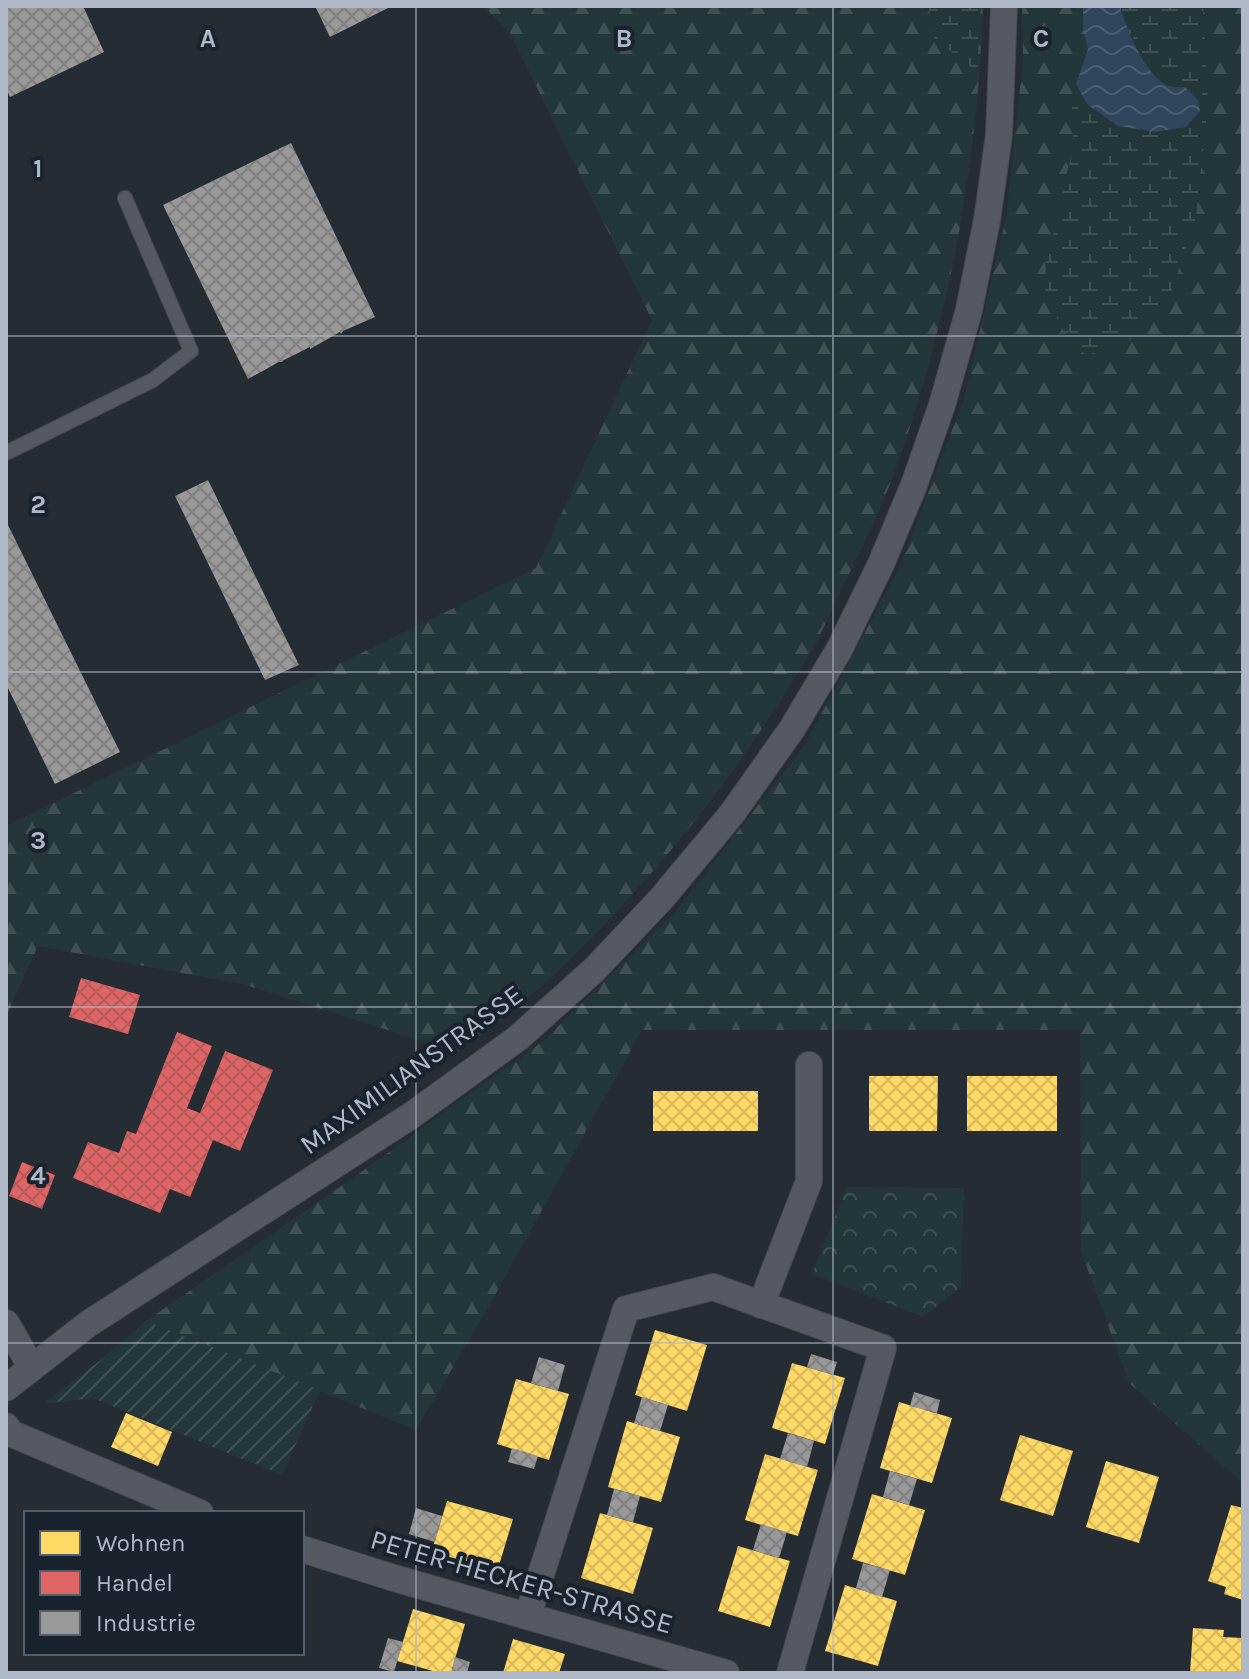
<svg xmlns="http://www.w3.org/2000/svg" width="1249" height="1679" font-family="Karla,sans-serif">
	<defs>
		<pattern id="forest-firs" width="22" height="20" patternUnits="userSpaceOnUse" patternTransform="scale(2)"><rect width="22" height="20" fill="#233639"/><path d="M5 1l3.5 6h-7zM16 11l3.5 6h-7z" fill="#405154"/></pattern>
		<pattern id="wetland-marsh" width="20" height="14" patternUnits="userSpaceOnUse" patternTransform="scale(2)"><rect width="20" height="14" fill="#233639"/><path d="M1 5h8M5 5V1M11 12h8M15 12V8" fill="none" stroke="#405154"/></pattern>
		<pattern id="park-crowns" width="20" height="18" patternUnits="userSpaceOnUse" patternTransform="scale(2)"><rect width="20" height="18" fill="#233639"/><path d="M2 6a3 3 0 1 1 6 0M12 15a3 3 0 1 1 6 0" fill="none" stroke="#405154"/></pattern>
		<pattern id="garden-furrows" width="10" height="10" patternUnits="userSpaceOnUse" patternTransform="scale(2)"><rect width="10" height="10" fill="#233639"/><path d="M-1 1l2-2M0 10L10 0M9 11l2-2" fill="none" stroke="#405154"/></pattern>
		<pattern id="water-waves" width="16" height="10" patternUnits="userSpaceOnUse" patternTransform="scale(2)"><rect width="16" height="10" fill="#31465d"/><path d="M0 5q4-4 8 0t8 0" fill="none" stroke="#4c5f73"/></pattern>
		<pattern id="homes-cross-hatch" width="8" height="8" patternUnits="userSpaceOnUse" patternTransform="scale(2)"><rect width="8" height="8" fill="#ffd966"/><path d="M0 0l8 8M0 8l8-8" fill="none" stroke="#d6b95d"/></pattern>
		<pattern id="shops-cross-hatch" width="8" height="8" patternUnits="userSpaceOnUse" patternTransform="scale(2)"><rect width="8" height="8" fill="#e06666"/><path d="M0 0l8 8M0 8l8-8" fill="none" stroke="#b55a5b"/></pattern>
		<pattern id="industry-cross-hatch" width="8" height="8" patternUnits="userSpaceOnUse" patternTransform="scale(2)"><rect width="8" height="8" fill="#999"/><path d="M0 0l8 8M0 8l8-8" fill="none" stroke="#808082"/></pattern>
	</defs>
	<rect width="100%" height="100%" fill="#262c33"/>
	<!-- forest -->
	<g fill="url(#forest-firs)">
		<path d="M483,6H983C978,158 951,310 901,454C886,498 865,541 845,582C835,602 826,623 816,643C807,659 797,674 787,690C743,761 693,827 637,889C583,949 525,1008 457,1052L246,985L38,946L6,1017V826L536,568L652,320L509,31Z"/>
		<path d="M1022,6H1243V1483L1129,1383L1081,1251L1080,1030H642L485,1313L416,1430L146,1321L357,1175L542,1042L676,911L804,746L899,569L964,399L1006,217L1023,59Z"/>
	</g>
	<!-- wetland -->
	<g fill="url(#wetland-marsh)">
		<path d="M929,6H981L977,72L931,35Z"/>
		<path d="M1120,6H1203L1208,103L1196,217L1170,297L1133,337L1114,348L1086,355L1068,339L1045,295L1046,255L1058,221L1064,183L1074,146L1071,113L1076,84L1087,104L1169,87L1151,73L1125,22Z"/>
	</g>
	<!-- park -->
	<path fill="url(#park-crowns)" d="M847,1187L964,1188L961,1287L923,1317L812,1274Z"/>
	<!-- garden -->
	<path fill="url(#garden-furrows)" d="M146,1321L320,1390L282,1475L93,1398L43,1404L102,1359Z"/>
	<!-- water -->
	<path fill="url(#water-waves)" d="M1083,6H1120C1126,28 1147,82 1172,87C1176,88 1181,87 1185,87L1198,100L1200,111L1186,127L1156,132L1118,126L1087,104L1076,84L1088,49L1083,28Z"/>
	<!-- homes -->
	<g fill="url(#homes-cross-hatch)">
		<path d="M869,1076H938L937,1131H869Z"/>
		<rect x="967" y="1076" width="90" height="55"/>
		<rect x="653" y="1091" width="105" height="40"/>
		<path d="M655,1330L707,1345L687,1411L635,1395Z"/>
		<path d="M792,1363L845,1378L825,1444L772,1428Z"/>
		<path d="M516,1379L569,1394L549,1460L497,1444Z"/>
		<path d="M899,1402L952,1418L932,1483L880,1468Z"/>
		<path d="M126,1413L172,1432L158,1466L111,1447Z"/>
		<path d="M627,1421L680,1437L661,1502L608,1487Z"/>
		<path d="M1020,1435L1073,1451L1053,1516L1000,1500Z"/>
		<path d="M765,1454L818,1470L798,1536L745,1520Z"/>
		<path d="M1106,1461L1159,1477L1139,1543L1086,1527Z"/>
		<path d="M872,1494L925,1510L905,1575L852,1559Z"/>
		<path d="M447,1501L513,1519L497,1572L431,1553Z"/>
		<path d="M1231,1505L1243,1508V1600L1224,1594L1226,1587L1208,1581Z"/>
		<path d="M600,1513L653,1528L633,1594L581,1578Z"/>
		<path d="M738,1546L790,1561L770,1627L718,1611Z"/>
		<path d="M845,1585L897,1601L878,1666L825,1651Z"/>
		<path d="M413,1609L465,1624L451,1673H440L397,1661Z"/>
		<path d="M1193,1628L1224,1630L1223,1637L1243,1638V1673H1190Z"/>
		<path d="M513,1639L565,1654L559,1673H503Z"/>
	</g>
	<!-- shops -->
	<g fill="url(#shops-cross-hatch)">
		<path d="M81,978L140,995L128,1034L69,1017Z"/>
		<path d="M177,1032L212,1046L187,1108L200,1113L225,1051L273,1070L240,1151L213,1140L190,1197L170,1189L160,1213L73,1178L88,1142L119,1153L127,1131L136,1134Z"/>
		<path d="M22,1162L55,1175L42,1209L9,1196Z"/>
	</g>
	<!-- industry -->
	<g fill="url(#industry-cross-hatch)">
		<path d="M6,6H83L104,52L10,97L6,88Z"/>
		<path d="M315,6H392L330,37Z"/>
		<path d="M291,143L375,317L343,331L341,334L340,332L310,349V347L282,361L283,362H279L248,379L163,205Z"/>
		<path d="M208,480L299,665L265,680L175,496Z"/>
		<path d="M6,521L120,752L55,784L6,684Z"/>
		<path d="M811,1354L837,1362L833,1375L807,1367Z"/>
		<path d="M539,1357L565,1365L558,1391L531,1383Z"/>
		<path d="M914,1392L940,1400L937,1413L910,1406Z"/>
		<path d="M642,1397L668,1405L660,1431L634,1423Z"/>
		<path d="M788,1433L814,1441L807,1467L780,1459Z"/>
		<path d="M512,1448L538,1456L534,1469L508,1462Z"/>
		<path d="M890,1471L917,1479L909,1505L883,1497Z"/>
		<path d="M614,1489L640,1496L633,1522L607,1515Z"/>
		<path d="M416,1508L442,1516L435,1542L409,1534Z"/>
		<path d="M761,1524L787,1532L779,1558L753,1550Z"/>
		<path d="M863,1563L890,1570L882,1597L856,1588Z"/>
		<path d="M388,1638L403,1642L394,1672L379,1668Z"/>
		<path d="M455,1657L470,1662L467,1673H451Z"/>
	</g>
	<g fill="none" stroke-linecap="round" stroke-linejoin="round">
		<!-- lane casing -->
		<g stroke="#44484e" stroke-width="16">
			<path id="lane" d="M6,453L153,380L191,351L125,198"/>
		</g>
		<!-- street casing -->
		<g stroke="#44484e" stroke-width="28">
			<g id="street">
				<path d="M761,1305L809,1181V1065"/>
				<path d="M6,1323L32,1368"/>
				<path d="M6,1388L88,1324L412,1115L518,1038L594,970L662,898L731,815L792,729L839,650L881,564L914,485L942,405L969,310L987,220L999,135L1004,6"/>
				<path d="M6,1426L10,1433L200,1513"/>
				<path d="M302,1549L394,1578L726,1673"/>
				<path d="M528,1615L626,1309L713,1287L883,1348L790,1673"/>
			</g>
		</g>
		<!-- lane -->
		<use href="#lane" stroke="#555a62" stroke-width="14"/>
		<!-- street -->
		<use href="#street" stroke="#555a62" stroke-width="26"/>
	</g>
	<!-- grid -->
	<path fill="none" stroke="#aeb8c6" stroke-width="2" stroke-opacity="0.55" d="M416,6V1673M833,6V1673M6,336H1243M6,672H1243M6,1007H1243M6,1343H1243"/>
	<g text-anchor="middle" stroke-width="8" stroke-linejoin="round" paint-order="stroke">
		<!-- street labels -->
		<g font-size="28" fill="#aeb8c6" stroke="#19232e">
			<text transform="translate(411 1069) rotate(-36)" y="10">MAXIMILIANSTRASSE</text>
			<text transform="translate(522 1581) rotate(16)" y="10">PETER-HECKER-STRASSE</text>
		</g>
	</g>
	<g font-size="26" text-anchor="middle" font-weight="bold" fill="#aeb8c6" stroke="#19232e" stroke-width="8" stroke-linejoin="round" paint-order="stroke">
		<text x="208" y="47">A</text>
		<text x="624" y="47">B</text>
		<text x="1041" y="47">C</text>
		<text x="38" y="177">1</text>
		<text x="38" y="513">2</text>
		<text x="38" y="849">3</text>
		<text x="38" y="1184">4</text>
	</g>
	<!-- border -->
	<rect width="1249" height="1679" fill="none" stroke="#aeb8c6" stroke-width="16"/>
	<!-- legend -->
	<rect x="24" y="1511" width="280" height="144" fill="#19232e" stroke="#555f6b" stroke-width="2"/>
	<rect x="40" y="1531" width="40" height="24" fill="#ffd966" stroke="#555f6b" stroke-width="2"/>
	<text x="96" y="1551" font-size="24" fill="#aeb8c6">Wohnen</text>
	<rect x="40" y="1571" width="40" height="24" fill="#e06666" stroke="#555f6b" stroke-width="2"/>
	<text x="96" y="1591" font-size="24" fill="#aeb8c6">Handel</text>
	<rect x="40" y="1611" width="40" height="24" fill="#999999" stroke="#555f6b" stroke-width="2"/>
	<text x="96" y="1631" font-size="24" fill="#aeb8c6">Industrie</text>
</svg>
